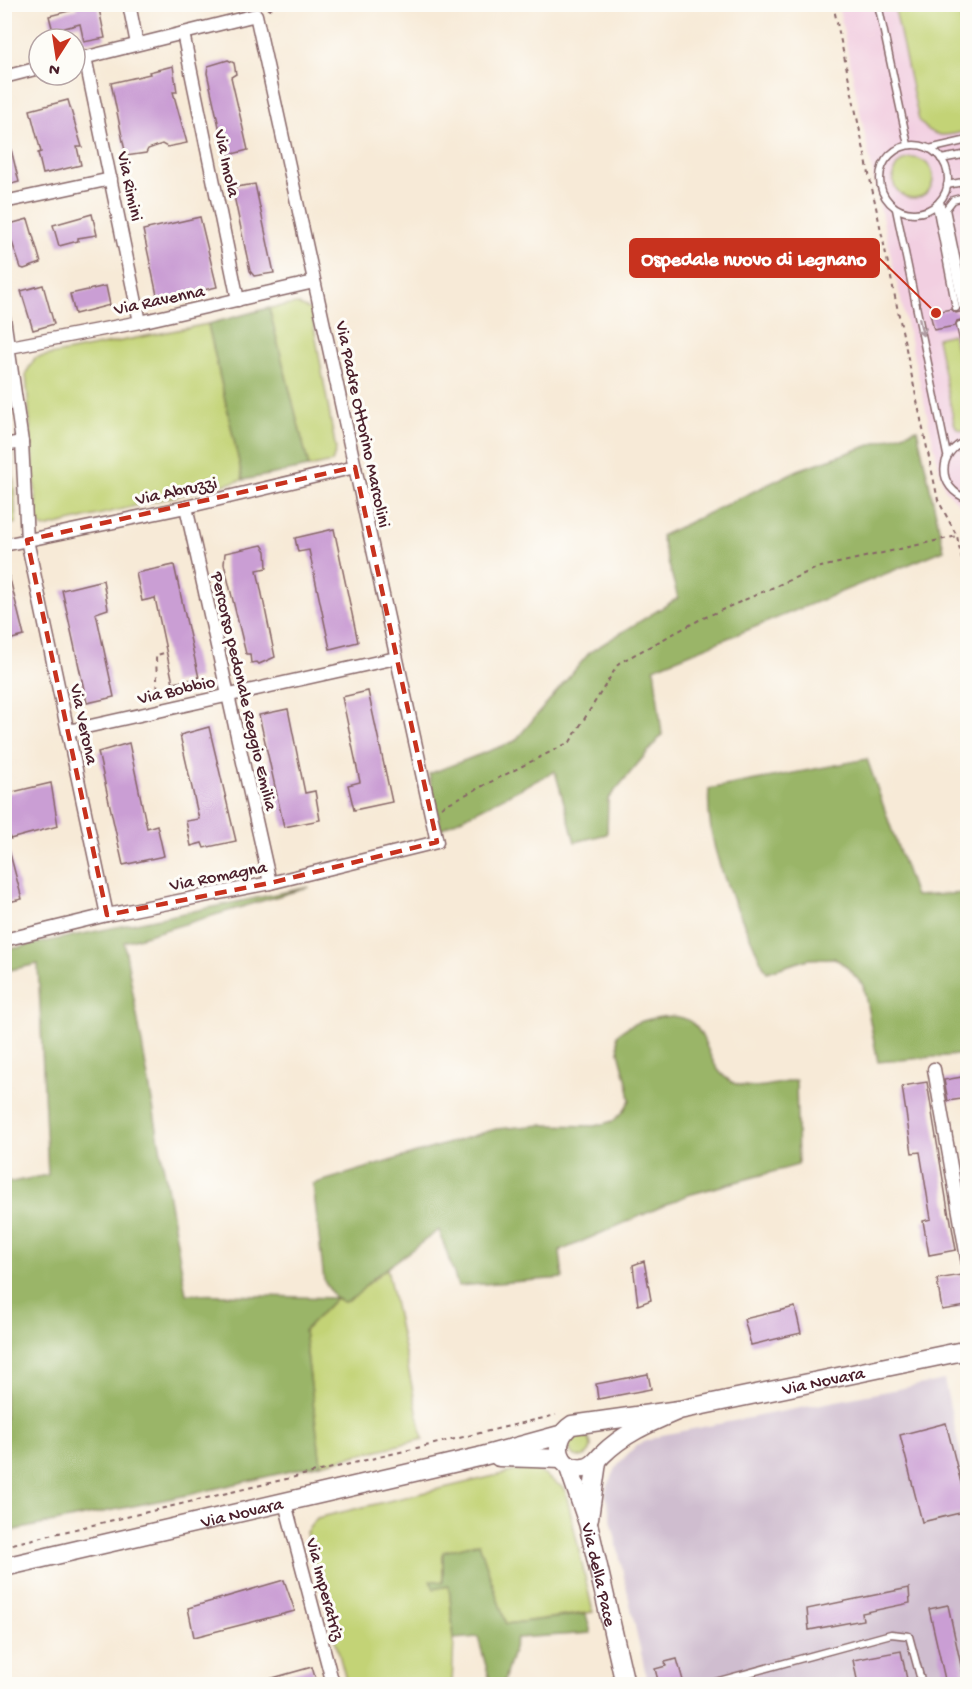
<svg xmlns="http://www.w3.org/2000/svg" width="972" height="1689" font-family="'Gochi Hand',sans-serif">
	<rect width="100%" height="100%" fill="#fdfcf7"/>
	<filter id="ink" filterUnits="userSpaceOnUse"><feTurbulence type="fractalNoise" baseFrequency=".0167" numOctaves="2"/><feDisplacementMap in="SourceGraphic" scale="12" xChannelSelector="R" yChannelSelector="G"/><feConvolveMatrix kernelMatrix="1 2 1 2 8 2 1 2 1" color-interpolation-filters="sRGB"/></filter>
	<filter id="wash" filterUnits="userSpaceOnUse"><feTurbulence type="fractalNoise" baseFrequency=".008" numOctaves="4" result="noise"/><feDisplacementMap in="SourceGraphic" scale="24" xChannelSelector="R" yChannelSelector="G"/><feGaussianBlur stdDeviation="1.35" result="paint"/><feColorMatrix in="noise" values="0 0 0 0 0 0 0 0 0 0 0 0 0 0 0 0 0 1.4 0 .05"/><feComposite in="paint" operator="in"/></filter>
	<g filter="url(#wash)">
		<rect width="100%" height="100%" fill="#f7ead7"/>
		<!-- built -->
		<path fill="#f2cfe1" d="M838,5H967V506H961L945,489L941,476L880,208Z"/>
		<!-- industrial -->
		<path fill="#cfbdcf" d="M944,1380L967,1482V1684H648L605,1492L618,1464L637,1445L662,1435Z"/>
		<!-- green -->
		<g fill="#c3d376" stroke="#867950" stroke-width="1.5">
			<path d="M894,5H958L967,47V131C946,136 935,140 919,121Z"/>
			<circle cx="913" cy="178" r="20"/>
			<path d="M297,304L311,310L336,450L332,462L309,467L269,308Z"/>
			<path d="M208,324L243,480L44,528L38,524L26,373L35,358Z"/>
			<path d="M953,334L967,402V429L965,431L957,429L954,423L937,338Z"/>
			<path d="M12,453L16,523L5,526V454Z"/>
			<path d="M387,1268L423,1439L321,1464L304,1331L336,1298L343,1302L348,1301Z"/>
			<circle cx="580" cy="1446" r="11"/>
			<path d="M532,1467L565,1489L593,1612L506,1624L479,1544L443,1552V1583L430,1581L449,1586L454,1639L452,1684H347L306,1532L317,1518Z"/>
		</g>
		<!-- forest -->
		<g fill="#9ab567" stroke="#726a49" stroke-width="1.5">
			<path d="M269,308L309,467L243,480L208,324Z"/>
			<path d="M917,429L944,550L654,668L662,735L608,799L607,834L575,842L555,771L441,829L429,774L515,741L590,652L678,598L661,536L798,470Z"/>
			<path d="M867,759L915,896L967,893V1054L878,1062L863,985L845,965L834,958L808,959L767,972C760,962 756,950 751,939C729,892 705,843 709,789Z"/>
			<path d="M309,887L124,942L186,1294L335,1298L324,1281L313,1184L496,1129L542,1125L595,1126L613,1121L623,1112L630,1100L627,1082L619,1052L617,1035C627,1025 640,1021 655,1018C718,1005 695,1067 736,1084C754,1091 779,1083 796,1080L798,1165L688,1195L560,1251L563,1278L458,1286L439,1230L373,1278L358,1294L348,1301L343,1302L336,1298L304,1331L321,1464L192,1494L5,1532V1180L12,1182L48,1175L38,964L5,971V950Z"/>
			<path d="M479,1543L506,1624L586,1614L591,1633L517,1638L503,1684H491L478,1637L454,1639L449,1586L434,1589L430,1580L443,1582V1552Z"/>
		</g>
		<g id="blocks">
			<!-- building -->
			<g fill="#ca9ed4">
				<path d="M76,4H98L105,38L84,42L80,24L53,31L49,16L77,9Z"/>
				<path d="M228,60L234,63L236,74L231,77L248,150L229,155L224,149L207,73L208,66Z"/>
				<path d="M173,66L177,92H173L187,143L167,147L162,144L148,149L146,153L126,156L111,83L150,74L149,72Z"/>
				<path d="M68,100L82,147H77L81,165L43,174L38,153L41,152L30,110Z"/>
				<path d="M4,141H9L19,182L4,186Z"/>
				<path d="M255,184L274,273L254,276L250,271L234,196L236,187Z"/>
				<path d="M92,214L97,235L78,238V241L59,246L53,225Z"/>
				<path d="M200,217L217,287L158,300L143,230Z"/>
				<path d="M28,219L41,263L24,269L21,268L6,225Z"/>
				<path d="M43,285L54,324L33,330L21,291Z"/>
				<path d="M106,286L110,305L75,314L70,294Z"/>
				<path d="M951,309L956,313L968,310V318L957,321L955,326L934,330L930,313Z"/>
				<path d="M334,529L358,642L330,649L309,550L298,552L295,538Z"/>
				<path d="M262,545L266,551L267,568L257,570L275,657L259,664L257,662L251,663L250,654H246L224,564L225,553Z"/>
				<path d="M174,565L199,678L173,683L155,598L142,601L136,573Z"/>
				<path d="M9,575L24,636L4,641V576Z"/>
				<path d="M103,580L108,609L96,613L114,697L87,703L62,590Z"/>
				<path d="M368,691L392,802L354,810L348,785L360,782L342,697Z"/>
				<path d="M288,709L305,793L315,791L320,820L284,827L259,715Z"/>
				<path d="M209,727L236,841L204,848L202,843L191,846L186,821L199,819L180,735Z"/>
				<path d="M129,743L147,828L157,825L164,856L123,865L98,752Z"/>
				<path d="M51,783L58,826L10,839L4,815V794Z"/>
				<path d="M4,846H8L22,899L4,903Z"/>
				<path d="M968,1076V1098L948,1101L944,1080Z"/>
				<path d="M927,1082L949,1216H950L956,1250L929,1255L923,1221L931,1219L920,1152L912,1153L902,1086Z"/>
				<path d="M644,1261L651,1300L638,1305L633,1265Z"/>
				<path d="M961,1275L967,1306L942,1310L937,1279Z"/>
				<path d="M795,1307L801,1333L751,1345L744,1319Z"/>
				<path d="M648,1374L651,1389L598,1399L596,1384Z"/>
				<path d="M946,1423L968,1511L922,1522L900,1435Z"/>
				<path d="M284,1580L295,1611L194,1637L188,1608Z"/>
				<path d="M909,1588L910,1603L862,1613L863,1620L809,1630L807,1609Z"/>
				<path d="M948,1605L965,1684H946L929,1609Z"/>
				<path d="M901,1651L908,1684H858L853,1660Z"/>
				<path d="M677,1659L684,1684H659L655,1669L666,1666L665,1662Z"/>
				<path d="M312,1667L317,1684H263L262,1681Z"/>
			</g>
		</g>
	</g>
	<g filter="url(#ink)">
		<use href="#blocks" fill-opacity="0" stroke="#876667" stroke-width="1.5"/>
		<g fill="none" stroke-linecap="round" stroke-linejoin="round">
			<!-- lane casing -->
			<g stroke="#876667" stroke-width="9">
				<g id="lane">
					<path d="M878,4L908,145"/>
					<path d="M964,4L968,20"/>
					<circle cx="914" cy="179" r="34"/>
					<path d="M929,149L968,140"/>
					<path d="M941,159L968,154"/>
					<path d="M947,185L968,181"/>
					<path d="M940,201L962,306"/>
					<path d="M936,205L956,308"/>
					<path d="M896,209L947,455"/>
					<path d="M966,305L946,209L953,200L968,196"/>
					<path d="M965,323L968,334"/>
					<path d="M960,325L968,361"/>
					<path d="M968,440C937,451 936,488 968,499"/>
					<path d="M708,1684L891,1634L909,1636L922,1684"/>
				</g>
			</g>
			<!-- street casing -->
			<g stroke="#876667" stroke-width="15">
				<g id="street">
					<path d="M129,4L137,44"/>
					<path d="M183,33L238,300"/>
					<path d="M85,57L140,322"/>
					<path d="M4,77L39,68"/>
					<path d="M4,202L111,179"/>
					<path d="M4,318L22,442L27,540L107,915"/>
					<path d="M10,347L140,322L314,282"/>
					<path d="M4,445L22,442"/>
					<path d="M186,507L270,883"/>
					<path d="M4,545L186,507L355,467"/>
					<path d="M68,731L396,658"/>
					<path d="M4,940L107,915L270,883L437,842L256,15L75,60"/>
					<path d="M934,1069L968,1264"/>
					<path d="M285,1503L333,1684"/>
				</g>
			</g>
			<!-- secondary casing -->
			<g stroke="#876667" stroke-width="21">
				<g id="secondary">
					<path id="s1" d="M679,1410C651,1422 624,1433 602,1455C597,1460 593,1467 584,1468C557,1472 550,1439 572,1425L679,1410L968,1350"/>
					<path d="M499,1457L562,1459"/>
					<path id="s2" d="M568,1465L588,1523L625,1684"/>
					<path d="M589,1518L597,1462"/>
					<path id="s3" d="M4,1567L479,1457L560,1435"/>
				</g>
			</g>
			<!-- path -->
			<g stroke="#876667" stroke-width="2" stroke-dasharray="4.5 4.5" stroke-linecap="butt">
				<path d="M833,4L938,500L957,536L968,591"/>
				<path d="M268,10L282,4"/>
				<path d="M158,698L156,659L157,655L164,653"/>
				<path d="M441,807L570,742L619,663L699,620L817,568L957,536"/>
				<path d="M4,1546L556,1415"/>
			</g>
			<!-- lane -->
			<use href="#lane" stroke="#fff" stroke-width="6"/>
			<!-- street -->
			<use href="#street" stroke="#fff" stroke-width="12"/>
			<!-- secondary -->
			<use href="#secondary" stroke="#fff" stroke-width="18"/>
		</g>
		<!-- one-way arrows -->
		<defs><path id="oneway-shaft" d="M-6 0H5M1.5-3L5.5 0L1.5 3" fill="none" stroke-width="1.6" stroke-linecap="round" stroke-linejoin="round" transform="scale(1.5)"/></defs>
		<use stroke="#ae9aa0" href="#oneway-shaft" transform="translate(921 327) rotate(78)"/>
	</g>
	<!-- marked area -->
	<path fill="none" stroke="#c8321e" stroke-width="4.5" stroke-dasharray="12 8" stroke-linejoin="round" d="M355,467L437,842L270,883L107,915L27,540Z"/>
	<g text-anchor="middle" stroke-width="6" stroke-linejoin="round" paint-order="stroke">
		<!-- street labels -->
		<g font-size="18" fill="#4a1f2b" stroke="#fdfcf7">
			<text transform="translate(228 163) rotate(78)" y="6">Via Imola</text>
			<text transform="translate(131 186) rotate(78)" y="6">Via Rimini</text>
			<text transform="translate(159 299) rotate(-12)" y="6">Via Ravenna</text>
			<text transform="translate(364 424) rotate(78)" y="6">Via Padre Ottorino Marcolini</text>
			<text transform="translate(176 490) rotate(-12)" y="6">Via Abruzzi</text>
			<text transform="translate(176 689) rotate(-13)" y="6">Via Bobbio</text>
			<text transform="translate(245 691) rotate(77)" y="6">Percorso pedonale Reggio Emilia</text>
			<text transform="translate(85 724) rotate(78)" y="6">Via Verona</text>
			<text transform="translate(218 875) rotate(-11)" y="6">Via Romagna</text>
			<text dy="6" stroke="none"><textPath href="#s1" startOffset="432">Via Novara</textPath></text>
			<text dy="6" stroke="none"><textPath href="#s3" startOffset="244">Via Novara</textPath></text>
			<text dy="6" stroke="none"><textPath href="#s2" startOffset="114">Via della Pace</textPath></text>
			<text transform="translate(326 1589) rotate(75)" y="6">Via Imperatriz</text>
		</g>
	</g>
	<!-- callouts -->
	<path fill="none" stroke="#c8321e" stroke-width="2" d="M936 313L879 258"/>
	<circle fill="#c8321e" stroke="#fdfcf7" stroke-width="2" cx="936" cy="313" r="6"/>
	<rect fill="#c8321e" stroke="#c8321e" stroke-width="2" x="630" y="239" width="249" height="38" rx="6"/>
	<g font-size="20" text-anchor="middle" font-weight="bold" fill="#fff">
		<text x="754" y="265">Ospedale nuovo di Legnano</text>
	</g>
	<!-- margin -->
	<rect width="972" height="1689" fill="none" stroke="#fdfcf7" stroke-width="24"/>
	<!-- north arrow -->
	<g transform="translate(57 57) rotate(192)"><circle r="28" fill="#fdfcf7" stroke="#b5a4a5" stroke-width="1.5"/>
	<path d="M0-4.5L10 22L0 15L-10 22Z" fill="#c8321e"/>
	<text y="-9" font-size="16" font-weight="bold" text-anchor="middle" fill="#4a1f2b">N</text>
	</g>
</svg>
